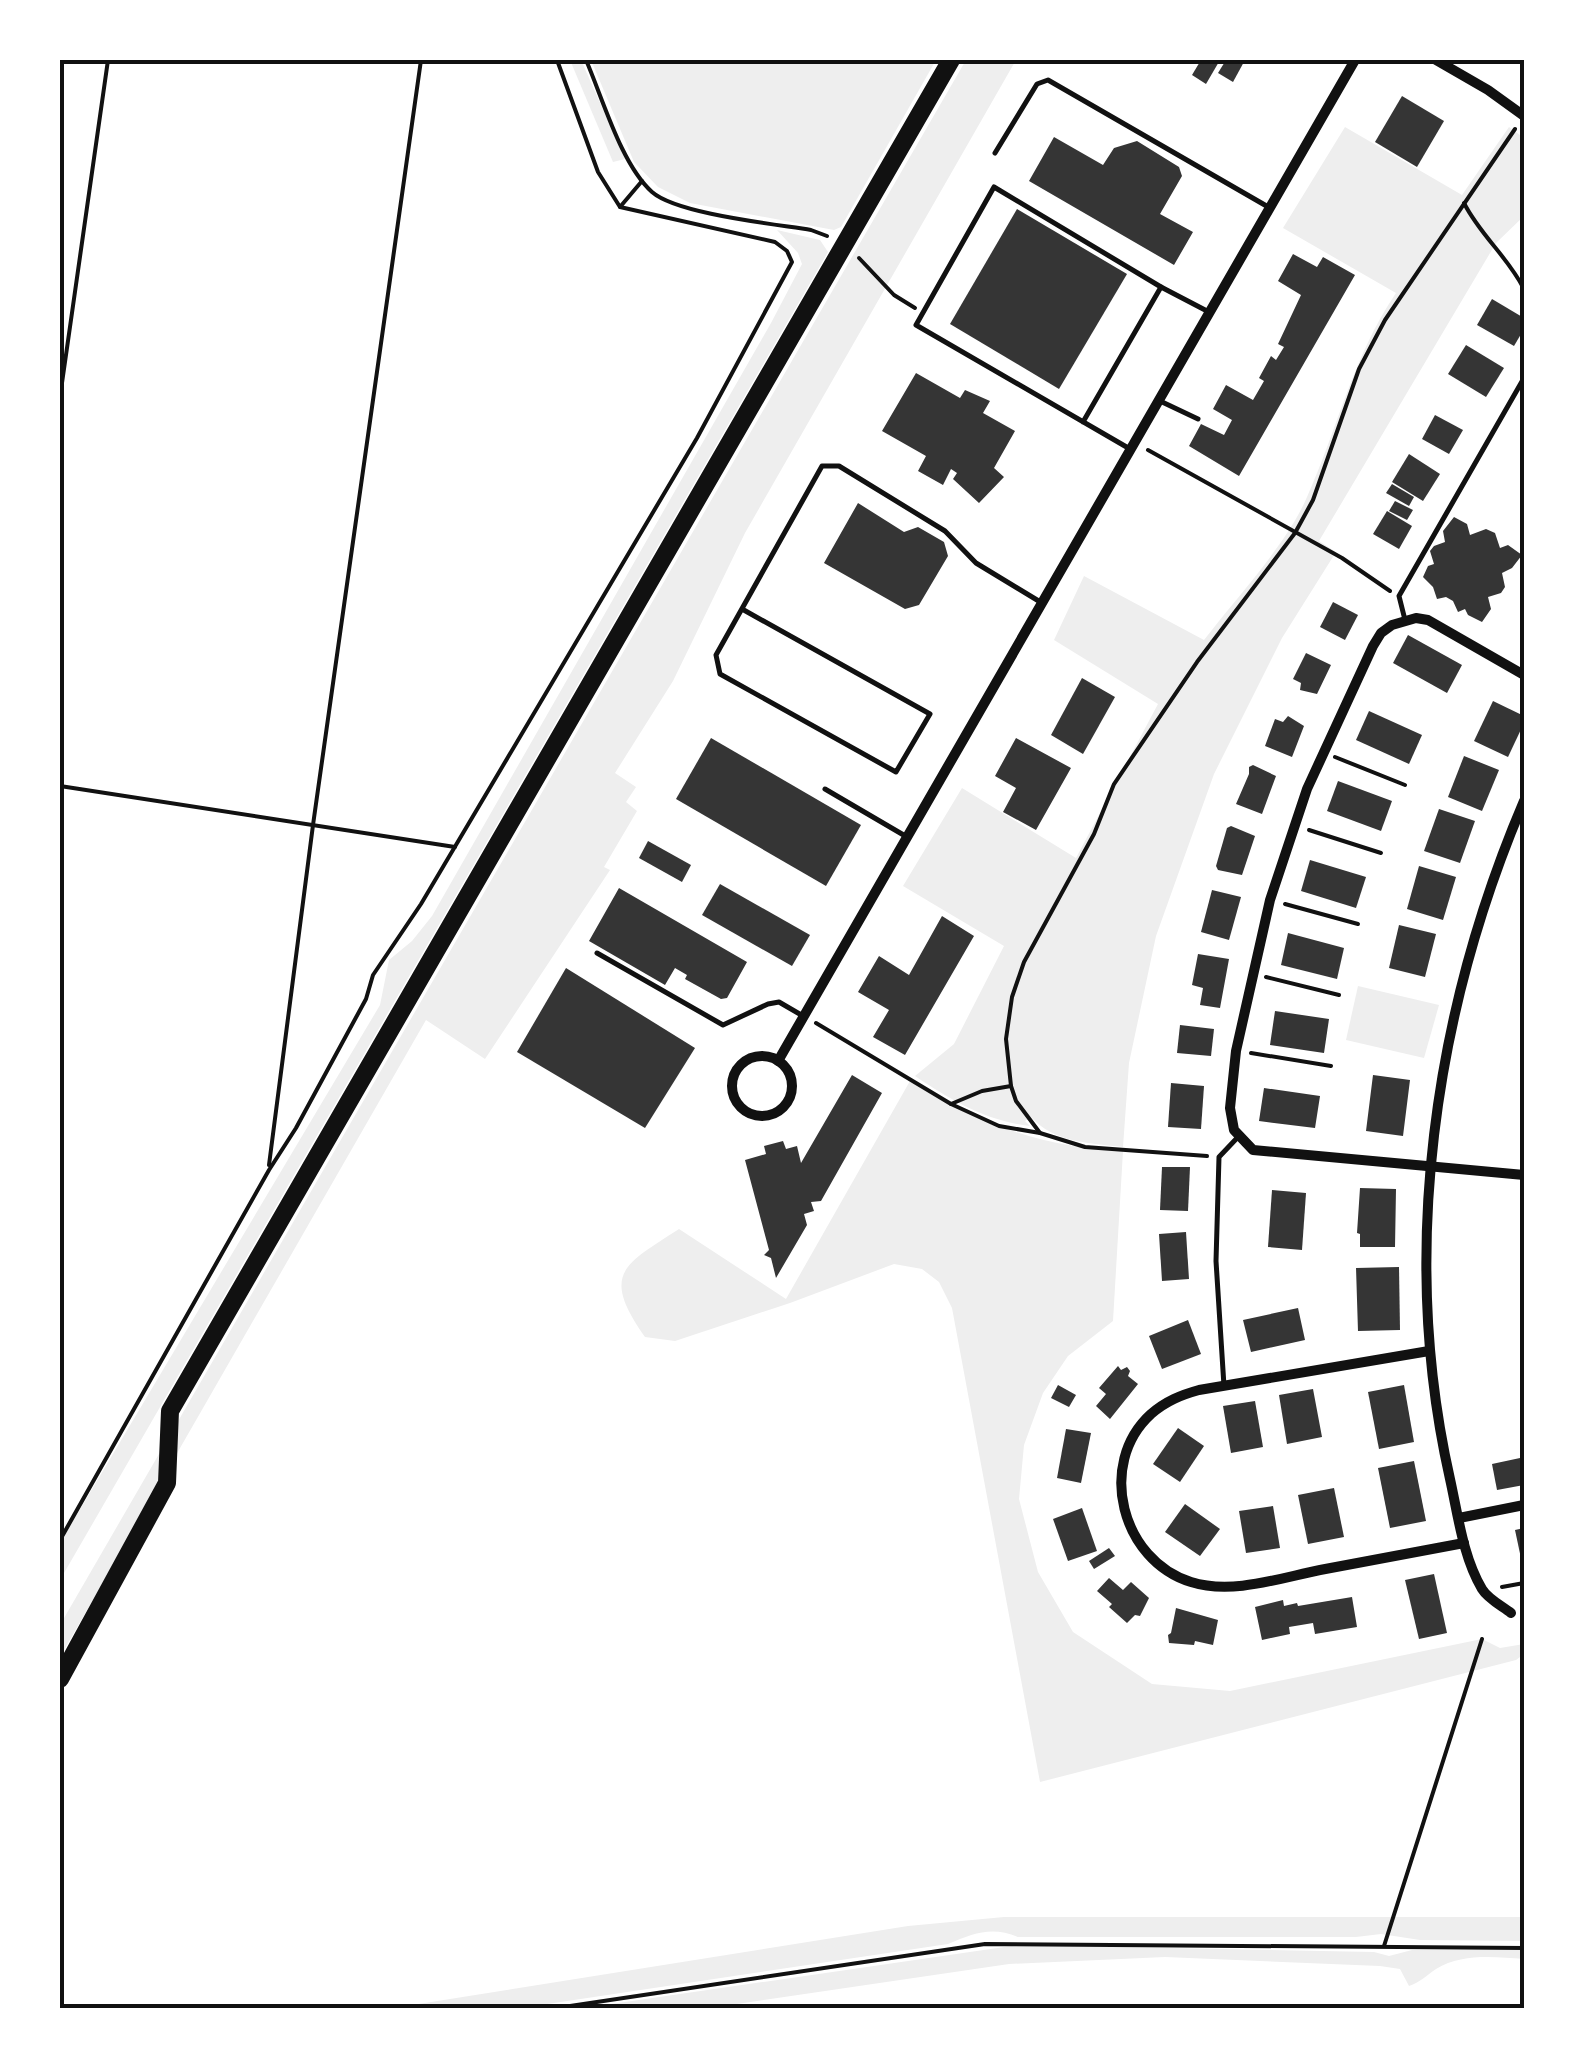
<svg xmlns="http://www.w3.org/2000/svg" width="1584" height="2069" font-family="Merriweather,serif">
	<rect width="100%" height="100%" fill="#fff"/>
	<!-- green -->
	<g fill="#eee">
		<path d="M570,60H581L625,159L613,162Z"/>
		<path d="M591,60H936L841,227L834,230L690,203L658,187L634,162Z"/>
		<path d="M966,60H1016L745,533L673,681L615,773L636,787L626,802L637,811L604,867L610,870L485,1059L426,1020L60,1657V1625Z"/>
		<path d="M1345,127L1462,195L1509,127L1524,138V216L1496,243L1319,541L1336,552L1282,638L1214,774L1156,936L1129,1063L1123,1147C1090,1143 1054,1143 1031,1117L1025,1121L1030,1126C987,1121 952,1101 915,1076L954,1044L1004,946L903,886L962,788L1076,858L1158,704L1054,640L1084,576L1204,640C1236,598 1287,544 1307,497C1338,428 1353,356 1396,293L1283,228Z"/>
		<path d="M777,230L820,240L828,252L60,1580V1543L380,1005L389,960L412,941L432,916L771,323L802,264L798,253Z"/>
		<path d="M1358,986L1439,1005L1424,1058L1346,1040Z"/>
		<path d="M910,1081C975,1123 1045,1148 1123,1151L1113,1321L1068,1356L1043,1393L1024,1445L1019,1499L1038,1572L1073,1632L1152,1684L1230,1691L1482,1639L1500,1648L1524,1644V1654L1516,1660L1040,1782L952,1308L939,1282L922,1269L894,1264L790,1303L675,1341L645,1337C600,1273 624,1265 679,1229L786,1299Z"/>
		<path d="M1004,1917H1524V1941L1420,1940L1381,1934L1356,1937H1018C992,1926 974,1933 948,1944L514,2009H387L908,1926Z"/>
		<path d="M1018,1945L1374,1952L1389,1956L1412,1950H1524V1959C1495,1957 1462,1953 1436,1969C1426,1976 1420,1982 1409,1986L1400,1969L1380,1966L1165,1957L1009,1964L703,2009H577Z"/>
	</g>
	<!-- building -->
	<g fill="#353535">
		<path d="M1201,60H1220L1206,84L1192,75Z"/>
		<path d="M1226,60H1245L1233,82L1218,73Z"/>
		<path d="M1402,96L1444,121L1417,167L1375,142Z"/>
		<path d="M1054,137L1103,165L1114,148L1137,141L1179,167L1182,176L1160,214L1193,232L1174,265L1029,181Z"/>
		<path d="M1017,209L1127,274L1059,389L950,324Z"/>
		<path d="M1293,254L1317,267L1323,257L1355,275L1239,476L1189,446L1201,424L1224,435L1232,420L1213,409L1226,385L1253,400L1264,381L1259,378L1271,356L1276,360L1284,347L1278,344L1301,295L1278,281Z"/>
		<path d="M1492,299L1524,318V329L1514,346L1477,325Z"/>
		<path d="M1466,345L1504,368L1486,397L1448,374Z"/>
		<path d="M916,373L960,398L965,390L990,401L983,413L1015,431L994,468L1004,477L979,503L953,479L957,473L951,469L943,485L918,471L926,456L882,431Z"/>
		<path d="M1435,415L1463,430L1449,454L1422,439Z"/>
		<path d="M1409,454L1440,474L1423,501L1392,482Z"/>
		<path d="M1392,484L1414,497L1409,506L1386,493Z"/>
		<path d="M1395,501L1413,510L1407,520L1389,511Z"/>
		<path d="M858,503L904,532L918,527L944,542L948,556L919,605L905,609L824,563Z"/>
		<path d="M1387,511L1412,526L1399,549L1373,534Z"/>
		<path d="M1454,517L1467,524L1470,535L1486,529L1495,533L1500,548L1508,545L1522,555L1512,568L1502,573L1505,587L1501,593L1488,597L1491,609L1482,622L1468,615L1465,609L1458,612L1453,601L1446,597L1437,599L1433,587L1423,577L1428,566L1434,564L1430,551L1434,546L1445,542L1443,531Z"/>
		<path d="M1333,602L1358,615L1345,640L1320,627Z"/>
		<path d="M1408,635L1462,665L1447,693L1393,663Z"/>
		<path d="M1306,653L1331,665L1317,694L1300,690L1301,683L1293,679Z"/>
		<path d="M1082,678L1115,697L1083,754L1051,735Z"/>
		<path d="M1493,701L1524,716V723L1508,757L1474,741Z"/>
		<path d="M1369,711L1422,735L1409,764L1356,740Z"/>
		<path d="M1288,716L1304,726L1292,757L1265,746L1275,719L1283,722Z"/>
		<path d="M711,738L861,825L826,886L676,799Z"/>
		<path d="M1016,738L1071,768L1036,830L1003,812L1016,788L995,776Z"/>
		<path d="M1464,756L1499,770L1482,811L1448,797Z"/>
		<path d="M1253,765L1276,776L1262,814L1236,804L1249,774V767Z"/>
		<path d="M1338,781L1392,801L1381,831L1327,811Z"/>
		<path d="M1439,809L1475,821L1460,863L1424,851Z"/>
		<path d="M1231,826L1255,836L1242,875L1218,870L1216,866L1227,828Z"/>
		<path d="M648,841L691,865L682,882L639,858Z"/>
		<path d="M1310,860L1366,877L1356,908L1301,891Z"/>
		<path d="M1419,866L1456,877L1443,920L1407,909Z"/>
		<path d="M720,884L810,935L792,966L702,915Z"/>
		<path d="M619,888L747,962L727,998L721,999L685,979L687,975L675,968L665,985L589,941Z"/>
		<path d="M1212,890L1241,897L1229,940L1201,932Z"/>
		<path d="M942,916L974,936L905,1055L873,1037L889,1010L858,992L879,956L909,975Z"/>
		<path d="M1399,925L1436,934L1425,977L1389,968Z"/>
		<path d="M1288,933L1344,948L1337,979L1281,965Z"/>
		<path d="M1198,954L1229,959L1220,1008L1200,1005L1203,988L1192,985Z"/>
		<path d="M566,968L695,1048L645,1128L517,1052Z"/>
		<path d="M1275,1011L1329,1019L1324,1053L1270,1045Z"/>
		<path d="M1180,1025L1214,1029L1211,1056L1177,1053Z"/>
		<path d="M852,1075L882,1093L821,1201L811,1202L814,1211L804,1214L807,1225L776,1278L771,1258L764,1255L769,1250L745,1160L766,1154L764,1146L783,1141L786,1149L797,1146L801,1163Z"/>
		<path d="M1373,1075L1410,1080L1403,1136L1366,1131Z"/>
		<path d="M1171,1083L1204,1086L1201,1129L1168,1127Z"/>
		<path d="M1264,1088L1320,1096L1315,1128L1259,1121Z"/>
		<path d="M1162,1167H1190L1188,1211L1160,1210Z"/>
		<path d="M1360,1188L1396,1189L1395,1247H1360V1234L1357,1233Z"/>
		<path d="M1272,1190L1306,1193L1302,1250L1268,1247Z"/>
		<path d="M1186,1232L1189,1279L1162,1281L1159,1234Z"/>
		<path d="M1399,1267L1400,1330L1358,1331L1356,1268Z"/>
		<path d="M1298,1308L1305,1340L1251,1352L1243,1320Z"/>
		<path d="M1188,1320L1201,1354L1162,1369L1149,1336Z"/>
		<path d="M1118,1366L1121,1370L1127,1367L1130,1371L1128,1376L1138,1384L1110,1419L1096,1406L1106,1394L1099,1388Z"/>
		<path d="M1058,1385L1076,1395L1069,1407L1051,1398Z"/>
		<path d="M1404,1385L1414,1442L1379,1449L1368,1392Z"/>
		<path d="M1313,1389L1322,1437L1287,1444L1279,1395Z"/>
		<path d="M1255,1401L1263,1447L1231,1453L1223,1406Z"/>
		<path d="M1178,1428L1204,1446L1180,1482L1153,1464Z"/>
		<path d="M1066,1429L1091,1433L1081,1483L1057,1478Z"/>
		<path d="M1520,1458L1524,1485L1497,1490L1492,1464Z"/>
		<path d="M1414,1461L1426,1521L1390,1528L1378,1468Z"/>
		<path d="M1334,1488L1344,1537L1308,1544L1298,1495Z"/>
		<path d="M1185,1504L1220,1529L1200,1556L1165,1532Z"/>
		<path d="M1273,1506L1280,1548L1246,1553L1239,1511Z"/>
		<path d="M1082,1508L1097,1551L1068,1561L1053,1519Z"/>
		<path d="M1524,1528V1563H1522L1515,1530Z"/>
		<path d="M1109,1548L1115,1556L1094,1569L1089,1561Z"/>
		<path d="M1434,1574L1447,1633L1419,1639L1405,1580Z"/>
		<path d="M1109,1578L1123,1590L1131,1582L1149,1598L1140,1616L1135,1615L1127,1623L1109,1607L1112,1604L1097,1591Z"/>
		<path d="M1352,1597L1357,1627L1315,1634L1313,1623L1289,1627L1290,1634L1262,1640L1255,1607L1283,1600L1284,1606L1297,1603L1298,1606Z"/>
		<path d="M1176,1608L1218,1620L1213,1645L1195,1641L1194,1645L1169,1643L1168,1635L1171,1633Z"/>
	</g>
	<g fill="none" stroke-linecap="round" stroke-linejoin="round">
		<!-- path -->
		<g stroke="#111" stroke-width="4">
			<path d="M557,60L598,172L620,207L642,181"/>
			<path d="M586,60C603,99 621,164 652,192C677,214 774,224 811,230L827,236"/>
			<path d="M1464,203C1480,235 1508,257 1524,289"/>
			<path d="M859,258L894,295L915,308"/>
			<path d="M60,397L108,60"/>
			<path d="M1148,450L1342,558L1390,591"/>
			<path d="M1335,757L1405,785"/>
			<path d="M60,786L455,847"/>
			<path d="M1309,830L1381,853"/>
			<path d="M1285,904L1358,924"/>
			<path d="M1266,977L1339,995"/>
			<path d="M816,1023L951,1104L999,1126L1040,1133L1085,1147L1207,1156"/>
			<path d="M1251,1053L1331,1066"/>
			<path d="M951,1104L982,1091L1011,1086"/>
			<path d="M1040,1133L1016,1101L1011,1086L1006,1039L1012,997L1024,962L1094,834L1114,784L1197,662L1295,533L1313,500L1359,369L1385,320L1515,129"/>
			<path d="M269,1165L313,825L421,60"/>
			<path d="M60,1540L269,1170L296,1128L366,999L373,975L421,904L697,438L792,262L787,251L775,242L620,207"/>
			<path d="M1502,1587L1524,1583"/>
			<path d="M1384,1946L1482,1639"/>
			<path d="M550,2009L985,1944L1524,1948"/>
		</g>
		<!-- service -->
		<g stroke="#111" stroke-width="5">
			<path d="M995,153L1037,84L1048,80L1270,208"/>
			<path d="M1161,287L1207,311"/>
			<path d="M1160,401L1198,419"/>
			<path d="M1083,422L1161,287L994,187L916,325L1130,449"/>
			<path d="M742,609L930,714L896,772L720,674L716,655L822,466H839L945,531L976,563L1042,603"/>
			<path d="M1405,620L1399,596L1524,378"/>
			<path d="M825,789L907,837"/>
			<path d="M597,953L723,1025L768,1004L779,1002L803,1016"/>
			<path d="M1224,1386L1216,1261L1219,1157L1238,1137"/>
		</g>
		<!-- minor -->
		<g stroke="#111" stroke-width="10">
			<path d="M1436,60L1488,90L1524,116"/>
			<path d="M1524,675L1428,620L1416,618L1392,625L1381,633L1373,646L1307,789L1270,900L1236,1051L1230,1108L1234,1130L1253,1150L1524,1175"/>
			<circle cx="762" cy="1086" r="30"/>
			<path d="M778,1061L1355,60"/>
			<path d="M1429,1351L1199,1390C1181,1395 1166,1401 1151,1414C1096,1464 1122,1561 1191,1582C1232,1595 1280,1578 1320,1570C1368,1561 1416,1552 1464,1543"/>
			<path d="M1459,1518L1524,1505"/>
			<path d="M1511,1613C1502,1606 1488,1599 1482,1589C1463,1557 1458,1515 1450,1479C1399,1253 1434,1012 1524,801"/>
		</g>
		<!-- primary -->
		<path stroke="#111" stroke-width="18" d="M60,1679L167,1483L170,1411L951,60"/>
	</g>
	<!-- border -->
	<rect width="1584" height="2069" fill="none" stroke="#ffffff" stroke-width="125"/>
	<rect x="62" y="62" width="1460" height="1944" fill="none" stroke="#111" stroke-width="4"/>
</svg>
